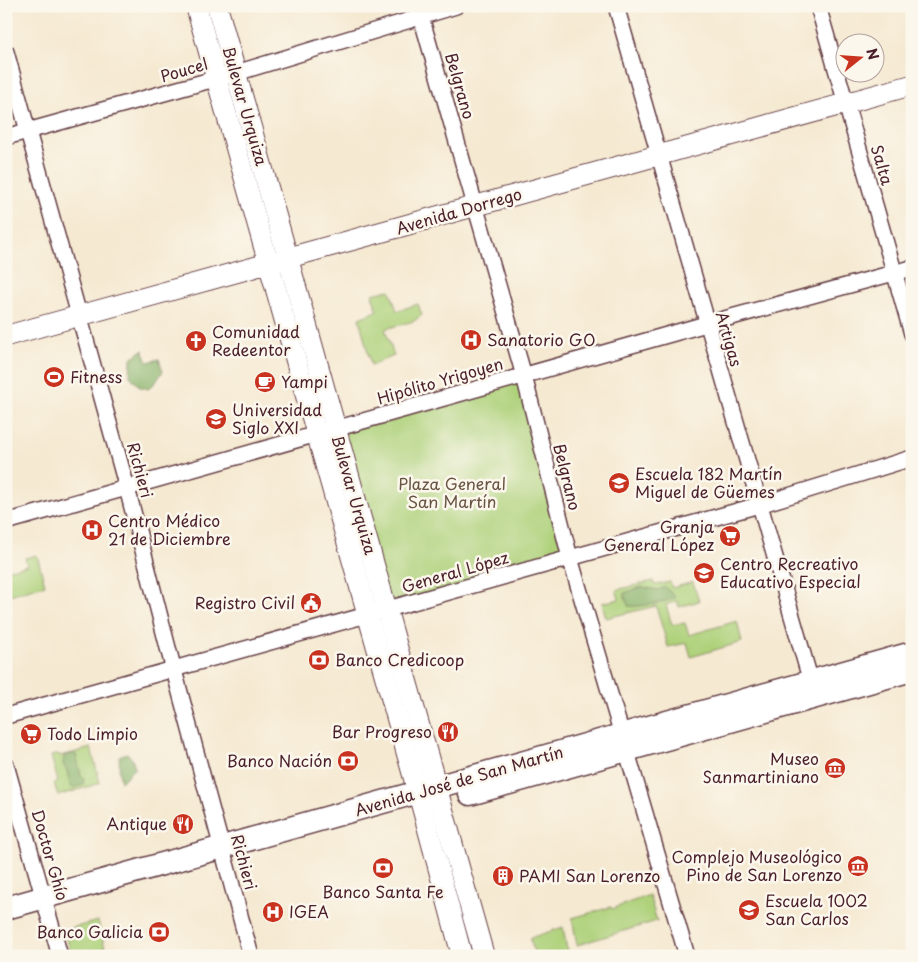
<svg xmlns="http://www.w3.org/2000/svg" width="918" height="962" font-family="'Playpen Sans',sans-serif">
	<rect width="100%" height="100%" fill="#fbf7ec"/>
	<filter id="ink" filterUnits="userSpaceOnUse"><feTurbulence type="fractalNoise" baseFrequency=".02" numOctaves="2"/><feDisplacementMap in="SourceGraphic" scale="10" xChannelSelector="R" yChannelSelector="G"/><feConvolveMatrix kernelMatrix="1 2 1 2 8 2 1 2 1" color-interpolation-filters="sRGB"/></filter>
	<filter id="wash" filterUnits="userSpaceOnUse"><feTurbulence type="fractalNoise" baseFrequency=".0096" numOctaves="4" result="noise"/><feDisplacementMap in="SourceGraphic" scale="20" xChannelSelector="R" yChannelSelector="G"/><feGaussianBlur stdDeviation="1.12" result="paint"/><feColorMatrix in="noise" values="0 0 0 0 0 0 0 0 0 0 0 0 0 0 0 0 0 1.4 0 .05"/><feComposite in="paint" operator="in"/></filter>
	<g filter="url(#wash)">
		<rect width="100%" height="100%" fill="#f5e9d1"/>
		<!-- green -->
		<g fill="#aed17a" stroke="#7c7852">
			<path d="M390,290L397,311L418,304L422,315L414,321L385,329L394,356L371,365L359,318L377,311L372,294Z"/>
			<path d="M524,376L570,558L386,609L336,429Z"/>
			<path d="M37,555L45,585L6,596V570L27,565L25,558Z"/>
			<path d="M653,581L655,585L670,582L672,588L693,582L699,601L679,607L677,601L666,605L672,625L685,623L689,635L737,621L742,642L691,657L687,643L668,647L656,606L606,618L602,603L619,599L616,590Z"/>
			<path d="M91,748L100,783L58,796L54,783L58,782L51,756L59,754L60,756Z"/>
			<path d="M649,895L657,921L577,945L572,918L611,907L612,909Z"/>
			<path d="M98,921L107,955L72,956L64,930Z"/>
			<path d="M563,927L568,956H535L530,938Z"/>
		</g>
		<!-- forest -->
		<g fill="#8ab36a" stroke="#6a694a">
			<path d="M143,350L148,362L159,359L163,371L156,382L149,389L140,387L130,376L131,358Z"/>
			<path d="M642,587L658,590L665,587L675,597C670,602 634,608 628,606L624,593Z"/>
			<path d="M127,753L133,760L135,768L121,782C118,774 120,765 119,756Z"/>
			<path d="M76,754L81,776L84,779L83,784L74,788L70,786L67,771L63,764L64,755Z"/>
		</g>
	</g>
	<g filter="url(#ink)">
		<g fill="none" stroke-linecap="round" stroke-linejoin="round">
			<!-- street casing -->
			<g stroke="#643d44" stroke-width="18">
				<g id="street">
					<path d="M418,6L524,376L570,558L687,956"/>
					<path d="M616,6L811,682"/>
					<path d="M818,6L912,334"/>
					<path d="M6,52L127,488L168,648L251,956"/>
					<path d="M6,137L236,73L456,6"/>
					<path d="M6,522L706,324L912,268"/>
					<path d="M6,716L759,505L912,458"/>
					<path d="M6,765L60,956"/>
				</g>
			</g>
			<!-- secondary casing -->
			<g stroke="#643d44" stroke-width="22">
				<g id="secondary">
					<path d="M196,6L422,807L462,956"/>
					<path d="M217,6L484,956"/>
					<path d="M6,336L912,85"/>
				</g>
			</g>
			<!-- primary casing -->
			<g stroke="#643d44" stroke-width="25">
				<g id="primary">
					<path d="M470,794L912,670"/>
					<path d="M6,908L912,653"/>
				</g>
			</g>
			<!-- street -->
			<use href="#street" stroke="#fff" stroke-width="15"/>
			<!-- secondary -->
			<use href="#secondary" stroke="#fff" stroke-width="20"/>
			<!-- primary -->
			<use href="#primary" stroke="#fff" stroke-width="22"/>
		</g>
	</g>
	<!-- icons -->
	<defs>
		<g id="hospital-disc" transform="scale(1.125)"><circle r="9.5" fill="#c8321e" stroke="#fbf7ec"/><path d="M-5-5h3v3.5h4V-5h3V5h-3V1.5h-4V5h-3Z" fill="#fff"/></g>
		<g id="church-disc" transform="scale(1.125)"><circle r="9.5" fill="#c8321e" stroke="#fbf7ec"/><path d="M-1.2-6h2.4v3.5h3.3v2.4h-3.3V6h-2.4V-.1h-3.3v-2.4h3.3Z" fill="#fff"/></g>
		<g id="stadium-disc" transform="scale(1.125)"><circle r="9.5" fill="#c8321e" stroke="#fbf7ec"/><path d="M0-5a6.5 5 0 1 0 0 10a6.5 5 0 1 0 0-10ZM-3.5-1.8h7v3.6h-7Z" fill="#fff"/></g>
		<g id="cafe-disc" transform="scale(1.125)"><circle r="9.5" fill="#c8321e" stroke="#fbf7ec"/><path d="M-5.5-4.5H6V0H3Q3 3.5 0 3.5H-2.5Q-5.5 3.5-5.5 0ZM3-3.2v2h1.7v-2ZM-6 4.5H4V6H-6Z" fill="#fff"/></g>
		<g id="university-disc" transform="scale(1.125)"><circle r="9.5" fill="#c8321e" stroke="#fbf7ec"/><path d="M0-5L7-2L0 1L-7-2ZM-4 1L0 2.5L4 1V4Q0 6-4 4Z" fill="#fff"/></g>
		<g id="school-disc" transform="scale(1.125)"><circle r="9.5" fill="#c8321e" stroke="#fbf7ec"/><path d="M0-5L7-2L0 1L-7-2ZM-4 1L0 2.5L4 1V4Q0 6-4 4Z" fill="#fff"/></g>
		<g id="supermarket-disc" transform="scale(1.125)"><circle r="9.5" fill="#c8321e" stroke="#fbf7ec"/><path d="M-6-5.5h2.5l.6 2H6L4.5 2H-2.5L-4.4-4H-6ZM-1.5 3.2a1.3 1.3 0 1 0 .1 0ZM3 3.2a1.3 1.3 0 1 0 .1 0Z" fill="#fff"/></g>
		<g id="civic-disc" transform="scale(1.125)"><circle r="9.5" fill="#c8321e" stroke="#fbf7ec"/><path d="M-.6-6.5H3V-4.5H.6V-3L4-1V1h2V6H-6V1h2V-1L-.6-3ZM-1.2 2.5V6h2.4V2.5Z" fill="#fff"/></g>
		<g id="bank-disc" transform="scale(1.125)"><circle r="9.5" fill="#c8321e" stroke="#fbf7ec"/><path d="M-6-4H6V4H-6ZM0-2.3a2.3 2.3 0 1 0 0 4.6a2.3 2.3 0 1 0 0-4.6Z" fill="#fff"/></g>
		<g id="restaurant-disc" transform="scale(1.125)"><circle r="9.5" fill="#c8321e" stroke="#fbf7ec"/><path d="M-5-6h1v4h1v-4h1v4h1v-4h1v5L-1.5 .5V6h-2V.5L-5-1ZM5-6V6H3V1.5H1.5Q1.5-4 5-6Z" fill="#fff"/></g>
		<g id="museum-disc" transform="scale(1.125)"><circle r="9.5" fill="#c8321e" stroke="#fbf7ec"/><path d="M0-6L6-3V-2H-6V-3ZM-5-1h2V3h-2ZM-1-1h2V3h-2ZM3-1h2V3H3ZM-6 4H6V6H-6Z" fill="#fff"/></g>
		<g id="building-disc" transform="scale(1.125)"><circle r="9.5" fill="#c8321e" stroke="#fbf7ec"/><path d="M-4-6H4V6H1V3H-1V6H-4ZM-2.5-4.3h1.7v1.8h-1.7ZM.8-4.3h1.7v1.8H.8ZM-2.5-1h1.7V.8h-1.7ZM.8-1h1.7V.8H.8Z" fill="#fff"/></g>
	</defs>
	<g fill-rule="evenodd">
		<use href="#hospital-disc" x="471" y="340"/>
		<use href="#church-disc" x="196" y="341"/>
		<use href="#stadium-disc" x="54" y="377"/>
		<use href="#cafe-disc" x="265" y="382"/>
		<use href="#university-disc" x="216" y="419"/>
		<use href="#school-disc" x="619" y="483"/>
		<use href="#hospital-disc" x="92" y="530"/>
		<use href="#supermarket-disc" x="730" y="536"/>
		<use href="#school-disc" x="704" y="573"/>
		<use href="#civic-disc" x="311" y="603"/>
		<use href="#bank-disc" x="319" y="660"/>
		<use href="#restaurant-disc" x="448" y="732"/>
		<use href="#supermarket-disc" x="31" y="734"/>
		<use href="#bank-disc" x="348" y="761"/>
		<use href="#museum-disc" x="835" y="768"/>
		<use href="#restaurant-disc" x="183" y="824"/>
		<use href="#museum-disc" x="858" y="866"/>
		<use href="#bank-disc" x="383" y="868"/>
		<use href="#building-disc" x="503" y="876"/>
		<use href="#school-disc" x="749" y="910"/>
		<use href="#hospital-disc" x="273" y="912"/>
		<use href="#bank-disc" x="159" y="932"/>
	</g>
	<g text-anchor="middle" stroke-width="5" stroke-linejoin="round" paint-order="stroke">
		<!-- street labels -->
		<g font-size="16" fill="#4a1f2b" stroke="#fbf7ec">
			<text transform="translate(184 70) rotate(-16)" y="6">Poucel</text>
			<text transform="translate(460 86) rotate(74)" y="6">Belgrano</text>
			<text transform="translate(245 106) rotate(74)" y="6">Bulevar Urquiza</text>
			<text transform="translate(882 165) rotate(74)" y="6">Salta</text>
			<text transform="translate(459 211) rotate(-16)" y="6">Avenida Dorrego</text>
			<text transform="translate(729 339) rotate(74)" y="6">Artigas</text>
			<text transform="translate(440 381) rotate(-16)" y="6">Hipólito Yrigoyen</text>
			<text transform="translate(140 470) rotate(75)" y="6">Richieri</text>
			<text transform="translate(567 477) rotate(76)" y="6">Belgrano</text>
			<text transform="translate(354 495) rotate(74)" y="6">Bulevar Urquiza</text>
			<text transform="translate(455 572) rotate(-16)" y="6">General López</text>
			<text transform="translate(459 781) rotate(-16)" y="6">Avenida José de San Martín</text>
			<text transform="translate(50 855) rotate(74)" y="6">Doctor Ghío</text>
			<text transform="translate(244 862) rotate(75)" y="6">Richieri</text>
		</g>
		<!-- poi labels -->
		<g font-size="16" fill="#4a1f2b" stroke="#fbf7ec" text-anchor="start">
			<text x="212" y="338">Comunidad<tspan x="212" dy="18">Redeentor</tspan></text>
			<text x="487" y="346">Sanatorio GO</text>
			<text x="70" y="383">Fitness</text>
			<text x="281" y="388">Yampi</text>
			<text x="232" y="416">Universidad<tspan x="232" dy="18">Siglo XXI</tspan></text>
			<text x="635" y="480">Escuela 182 Martín<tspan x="635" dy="18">Miguel de Güemes</tspan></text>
			<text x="108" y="527">Centro Médico<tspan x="108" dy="18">21 de Diciembre</tspan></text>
			<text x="714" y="533" text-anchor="end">Granja<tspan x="714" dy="18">General López</tspan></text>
			<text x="720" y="570">Centro Recreativo<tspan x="720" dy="18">Educativo Especial</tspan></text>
			<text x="295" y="609" text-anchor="end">Registro Civil</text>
			<text x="335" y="666">Banco Credicoop</text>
			<text x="432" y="738" text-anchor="end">Bar Progreso</text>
			<text x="47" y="740">Todo Limpio</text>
			<text x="819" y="765" text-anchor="end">Museo<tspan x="819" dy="18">Sanmartiniano</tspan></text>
			<text x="332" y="767" text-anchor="end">Banco Nación</text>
			<text x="167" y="830" text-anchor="end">Antique</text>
			<text x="842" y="863" text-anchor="end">Complejo Museológico<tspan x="842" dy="18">Pino de San Lorenzo</tspan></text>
			<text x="519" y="882">PAMI San Lorenzo</text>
			<text x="383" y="898" text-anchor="middle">Banco Santa Fe</text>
			<text x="765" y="907">Escuela 1002<tspan x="765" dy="18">San Carlos</tspan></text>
			<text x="289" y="918">IGEA</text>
			<text x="143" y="938" text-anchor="end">Banco Galicia</text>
		</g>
		<!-- park labels -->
		<g font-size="16" fill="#685443" stroke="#fbf7ec">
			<text x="452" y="490">Plaza General<tspan x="452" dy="18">San Martín</tspan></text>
		</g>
	</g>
	<!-- margin -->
	<rect width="918" height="962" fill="none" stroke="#fbf7ec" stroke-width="25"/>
	<!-- north arrow -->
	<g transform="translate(860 58) rotate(73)"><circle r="24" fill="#fbf7ec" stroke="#b4a19f"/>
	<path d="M0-4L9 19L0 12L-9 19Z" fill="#c8321e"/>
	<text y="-8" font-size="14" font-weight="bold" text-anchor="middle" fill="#4a1f2b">N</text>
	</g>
</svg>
